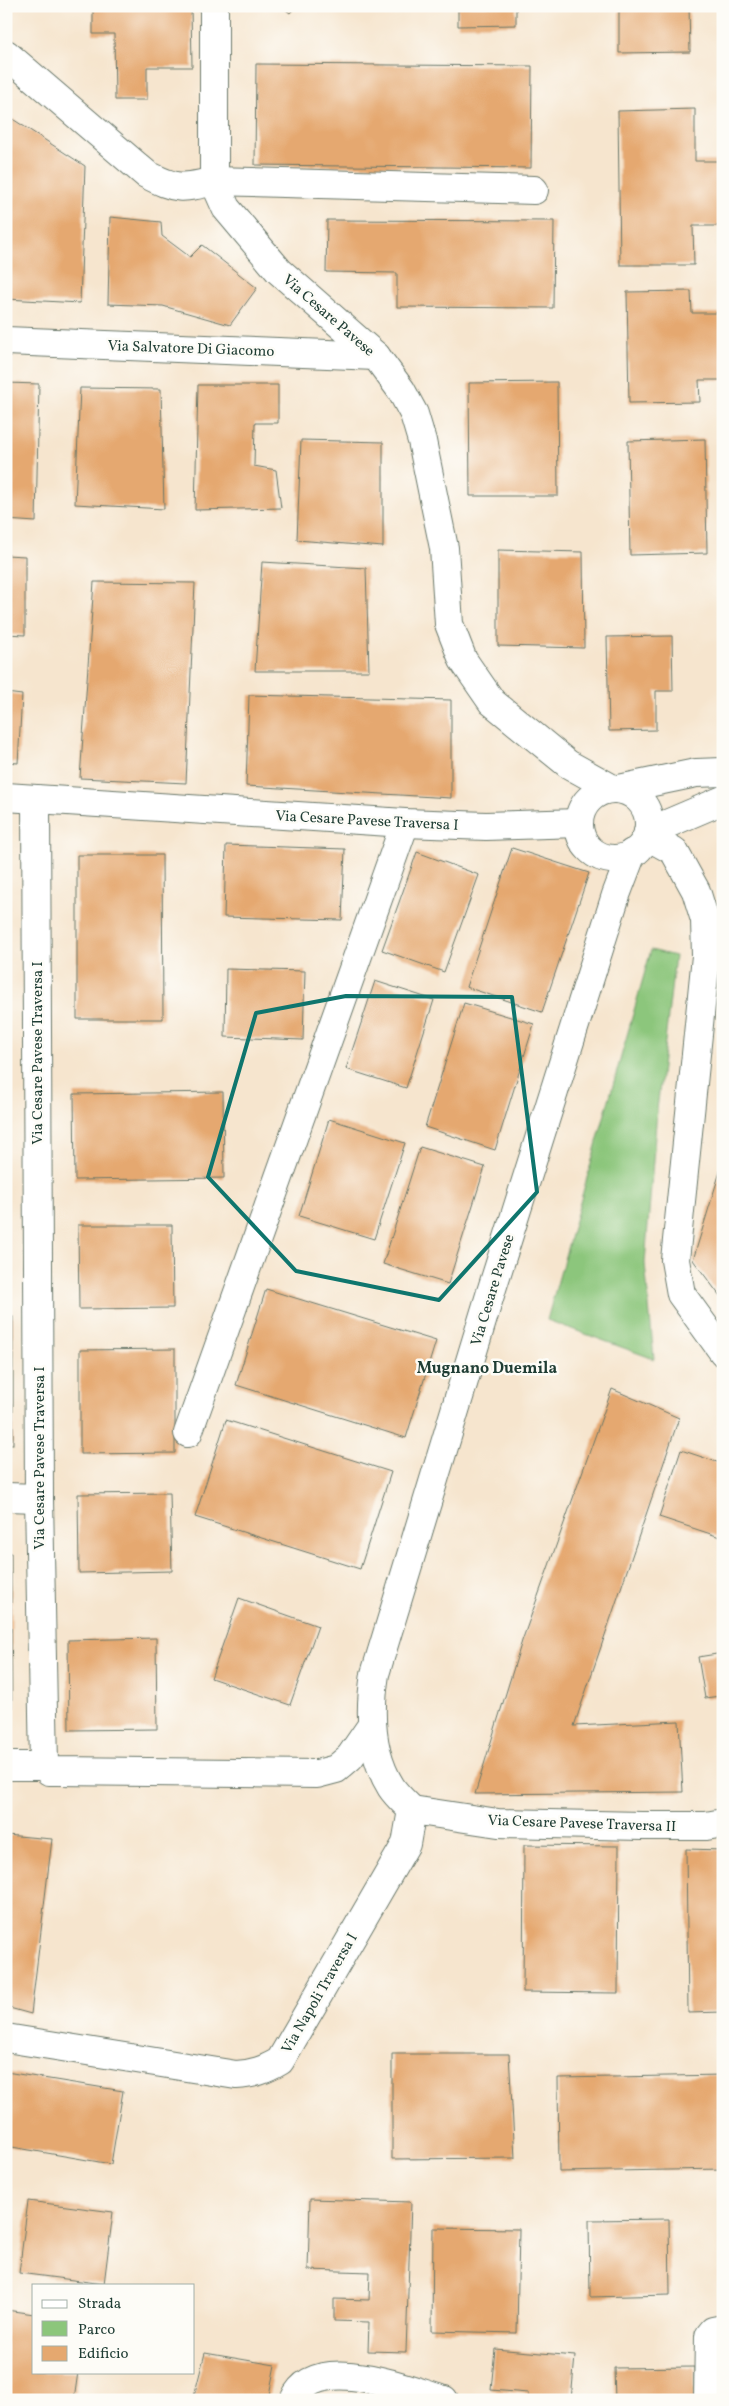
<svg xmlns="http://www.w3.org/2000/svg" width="729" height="2406" font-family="Vollkorn,serif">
	<rect width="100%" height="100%" fill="#fdfcf7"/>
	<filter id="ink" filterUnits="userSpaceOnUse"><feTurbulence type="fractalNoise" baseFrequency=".02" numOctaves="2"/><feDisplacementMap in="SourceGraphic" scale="10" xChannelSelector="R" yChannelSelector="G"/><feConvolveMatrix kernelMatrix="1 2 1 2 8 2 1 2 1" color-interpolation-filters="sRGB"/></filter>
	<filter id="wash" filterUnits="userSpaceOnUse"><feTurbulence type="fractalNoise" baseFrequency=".0096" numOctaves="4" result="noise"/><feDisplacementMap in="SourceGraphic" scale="20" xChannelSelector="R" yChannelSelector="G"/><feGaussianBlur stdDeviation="1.12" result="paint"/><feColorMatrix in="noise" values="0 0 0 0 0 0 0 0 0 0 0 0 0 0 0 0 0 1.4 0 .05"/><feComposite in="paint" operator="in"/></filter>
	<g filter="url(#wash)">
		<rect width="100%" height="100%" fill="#f6e5ce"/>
		<!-- green -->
		<path fill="#8cc67b" stroke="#568258" d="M651,950L675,956L657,1110L645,1263L654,1359L547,1320Z"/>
		<g id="blocks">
			<!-- building -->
			<g fill="#e5a86f">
				<path d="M93,6H191L192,67H147V100H115L114,34H93Z"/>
				<path d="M281,6H296L290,13Z"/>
				<path d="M458,6H516V25L458,26Z"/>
				<path d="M619,6H689L690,52L619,53Z"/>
				<path d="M256,64L532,66L531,168L255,165Z"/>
				<path d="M695,109V161H723V226H693L694,265H620L618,111Z"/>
				<path d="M8,116L85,166L80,303L6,299V149Z"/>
				<path d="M110,217L161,222L162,236L190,257L202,245L257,288L230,325L163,306L108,304Z"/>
				<path d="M327,220L554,221L553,308L397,307V273L326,272Z"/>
				<path d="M691,291L692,313H723V380H699L700,402L629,403L627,292Z"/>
				<path d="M557,382L558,496H470L469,383Z"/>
				<path d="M6,383L39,384L36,522L6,520Z"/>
				<path d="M198,385H278V423H255L254,466L276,470L281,508L195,510Z"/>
				<path d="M80,388L161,389L164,509L75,504Z"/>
				<path d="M705,439L707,553L630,555L628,441Z"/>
				<path d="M301,440L383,442V547L297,540Z"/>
				<path d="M498,550L583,552L584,648L498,646Z"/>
				<path d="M6,555L25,556V635L6,634Z"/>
				<path d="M262,562L366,568L369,671H255Z"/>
				<path d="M94,582L195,583L186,783L80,778Z"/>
				<path d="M672,636L673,691H656V730L609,731L607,637Z"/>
				<path d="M6,693L22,695L18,763L6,762Z"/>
				<path d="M249,695L451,700V798L246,786Z"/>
				<path d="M226,845L345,849L342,920L224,917Z"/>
				<path d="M512,848L589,873L542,1012L466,987Z"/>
				<path d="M417,852L479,875L444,972L382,950Z"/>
				<path d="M77,855H162L163,1019H77Z"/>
				<path d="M226,969L305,971L303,1040L225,1037Z"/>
				<path d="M375,981L434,1000L406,1088L346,1069Z"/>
				<path d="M464,1003L534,1024L495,1150L425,1127Z"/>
				<path d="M223,1092L224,1178L75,1180L74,1094Z"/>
				<path d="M329,1119L405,1143L374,1239L299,1216Z"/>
				<path d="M420,1147L485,1167L448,1284L383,1264Z"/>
				<path d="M722,1165H723V1300L693,1260Z"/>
				<path d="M78,1225H172L173,1308L79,1309Z"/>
				<path d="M266,1289L436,1341L406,1438L236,1385Z"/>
				<rect x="6" y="1317" width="7" height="127"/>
				<path d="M175,1349V1453L80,1454V1350Z"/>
				<path d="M612,1389L679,1418L574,1726L679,1721L683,1792L475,1794L522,1641Z"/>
				<path d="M226,1420L391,1472L360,1569L195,1517Z"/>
				<path d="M681,1450L723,1464V1538L659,1517Z"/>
				<path d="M170,1493L172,1571L79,1573L78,1494Z"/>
				<path d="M6,1553H11L12,1731H6Z"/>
				<path d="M239,1598L318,1626L290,1705L211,1678Z"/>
				<path d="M156,1638L157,1729L69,1730L68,1640Z"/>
				<path d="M723,1653V1705L722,1706L720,1696L705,1698L698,1657Z"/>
				<path d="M6,1835L52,1839L31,2014L6,2007Z"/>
				<path d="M524,1845L619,1846L618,1993L523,1992Z"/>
				<path d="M686,1849L723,1850V2012L688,2013Z"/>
				<path d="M392,2054H509L515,2158L392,2159Z"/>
				<path d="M6,2072L123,2091L111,2164L6,2146Z"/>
				<path d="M723,2075V2169L559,2172L558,2078Z"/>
				<path d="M310,2199L411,2202L406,2352L368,2351L369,2322L334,2321V2299L369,2300L370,2272L308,2270Z"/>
				<path d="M28,2201L113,2212L104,2284L19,2273Z"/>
				<path d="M669,2219L670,2295L590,2297L589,2220Z"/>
				<path d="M433,2228L519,2229L517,2333L432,2331Z"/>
				<path d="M6,2310L34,2314V2372H78L74,2400H6Z"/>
				<path d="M495,2349L575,2356L571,2400H528V2393L491,2390Z"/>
				<path d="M205,2353L275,2365L268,2400H193Z"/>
				<path d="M694,2367V2400H615L614,2368Z"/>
			</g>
		</g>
	</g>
	<g filter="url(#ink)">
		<use href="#blocks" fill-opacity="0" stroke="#6a786a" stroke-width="1"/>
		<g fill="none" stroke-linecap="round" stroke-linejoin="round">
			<!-- minor casing -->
			<g stroke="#6a786a" stroke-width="30">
				<g id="minor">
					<path d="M214,6V181L226,208L279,271L376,356L401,390L414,414L422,441L444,548L449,624L463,660L492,702L568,764L613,789"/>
					<path d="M6,54L146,174C177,190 181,189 214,181L534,190"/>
					<path d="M6,341L376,356"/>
					<path d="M619,789L696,773L723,772"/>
					<circle cx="614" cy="824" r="35"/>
					<path d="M6,797L405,823L486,826L578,823"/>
					<path d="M36,799L39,1498L44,1766L49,1771H57L317,1774L336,1769L350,1757L372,1725"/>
					<path d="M648,832L723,800"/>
					<path d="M647,836L674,851L696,891L705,920L706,956L675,1260L681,1294L723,1352"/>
					<path d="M188,1433L405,823"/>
					<path d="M6,1497L39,1498"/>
					<path d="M6,1766H44"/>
					<path d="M412,1810C405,1803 396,1795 391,1787C370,1753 369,1712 375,1674L490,1295L616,895L632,853"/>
					<path d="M412,1810L498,1823L642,1826H706L723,1823"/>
					<path d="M6,2038L236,2075C253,2074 265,2070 280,2061L406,1844L412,1810"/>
					<path d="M294,2400C315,2351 407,2389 444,2400"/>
					<path d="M708,2400L709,2336L713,2331L723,2329"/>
				</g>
			</g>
			<!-- minor -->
			<use href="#minor" stroke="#fff" stroke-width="28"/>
		</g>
	</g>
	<!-- marked area -->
	<path fill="none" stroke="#0f766e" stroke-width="4" stroke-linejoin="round" d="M346,996L512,997L537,1192L439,1300L296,1271L208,1177L256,1013Z"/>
	<g text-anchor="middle" stroke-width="5" stroke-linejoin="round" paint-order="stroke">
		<!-- street labels -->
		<g font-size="15" fill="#1f3d34" stroke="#fdfcf7">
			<text transform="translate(329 315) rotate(41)" y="5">Via Cesare Pavese</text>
			<text transform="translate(191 348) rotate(2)" y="5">Via Salvatore Di Giacomo</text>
			<text transform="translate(367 820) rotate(3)" y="5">Via Cesare Pavese Traversa I</text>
			<text transform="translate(37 1053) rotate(-90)" y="5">Via Cesare Pavese Traversa I</text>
			<text transform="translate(492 1290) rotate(-73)" y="5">Via Cesare Pavese</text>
			<text transform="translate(39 1458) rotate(-90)" y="5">Via Cesare Pavese Traversa I</text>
			<text transform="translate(582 1823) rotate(2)" y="5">Via Cesare Pavese Traversa II</text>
			<text transform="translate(319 1993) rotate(-60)" y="5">Via Napoli Traversa I</text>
		</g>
		<!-- neighbourhood labels -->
		<g font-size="16" font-weight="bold" fill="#1f3d34" stroke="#fdfcf7">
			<text x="487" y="1373">Mugnano Duemila</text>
		</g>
	</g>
	<!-- margin -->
	<rect width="729" height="2406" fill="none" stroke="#fdfcf7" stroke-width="25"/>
	<!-- legend -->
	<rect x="32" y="2284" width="162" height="90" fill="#fdfcf7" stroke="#a4b0a9"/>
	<rect x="42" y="2300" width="25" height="8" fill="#ffffff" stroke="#a4b0a9"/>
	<text x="78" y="2308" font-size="15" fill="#1f3d34">Strada</text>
	<rect x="42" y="2321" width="25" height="15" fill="#8cc67b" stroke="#a4b0a9"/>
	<text x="78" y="2334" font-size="15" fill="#1f3d34">Parco</text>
	<rect x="42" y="2346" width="25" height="15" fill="#e5a86f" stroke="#a4b0a9"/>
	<text x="78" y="2358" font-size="15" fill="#1f3d34">Edificio</text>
</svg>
